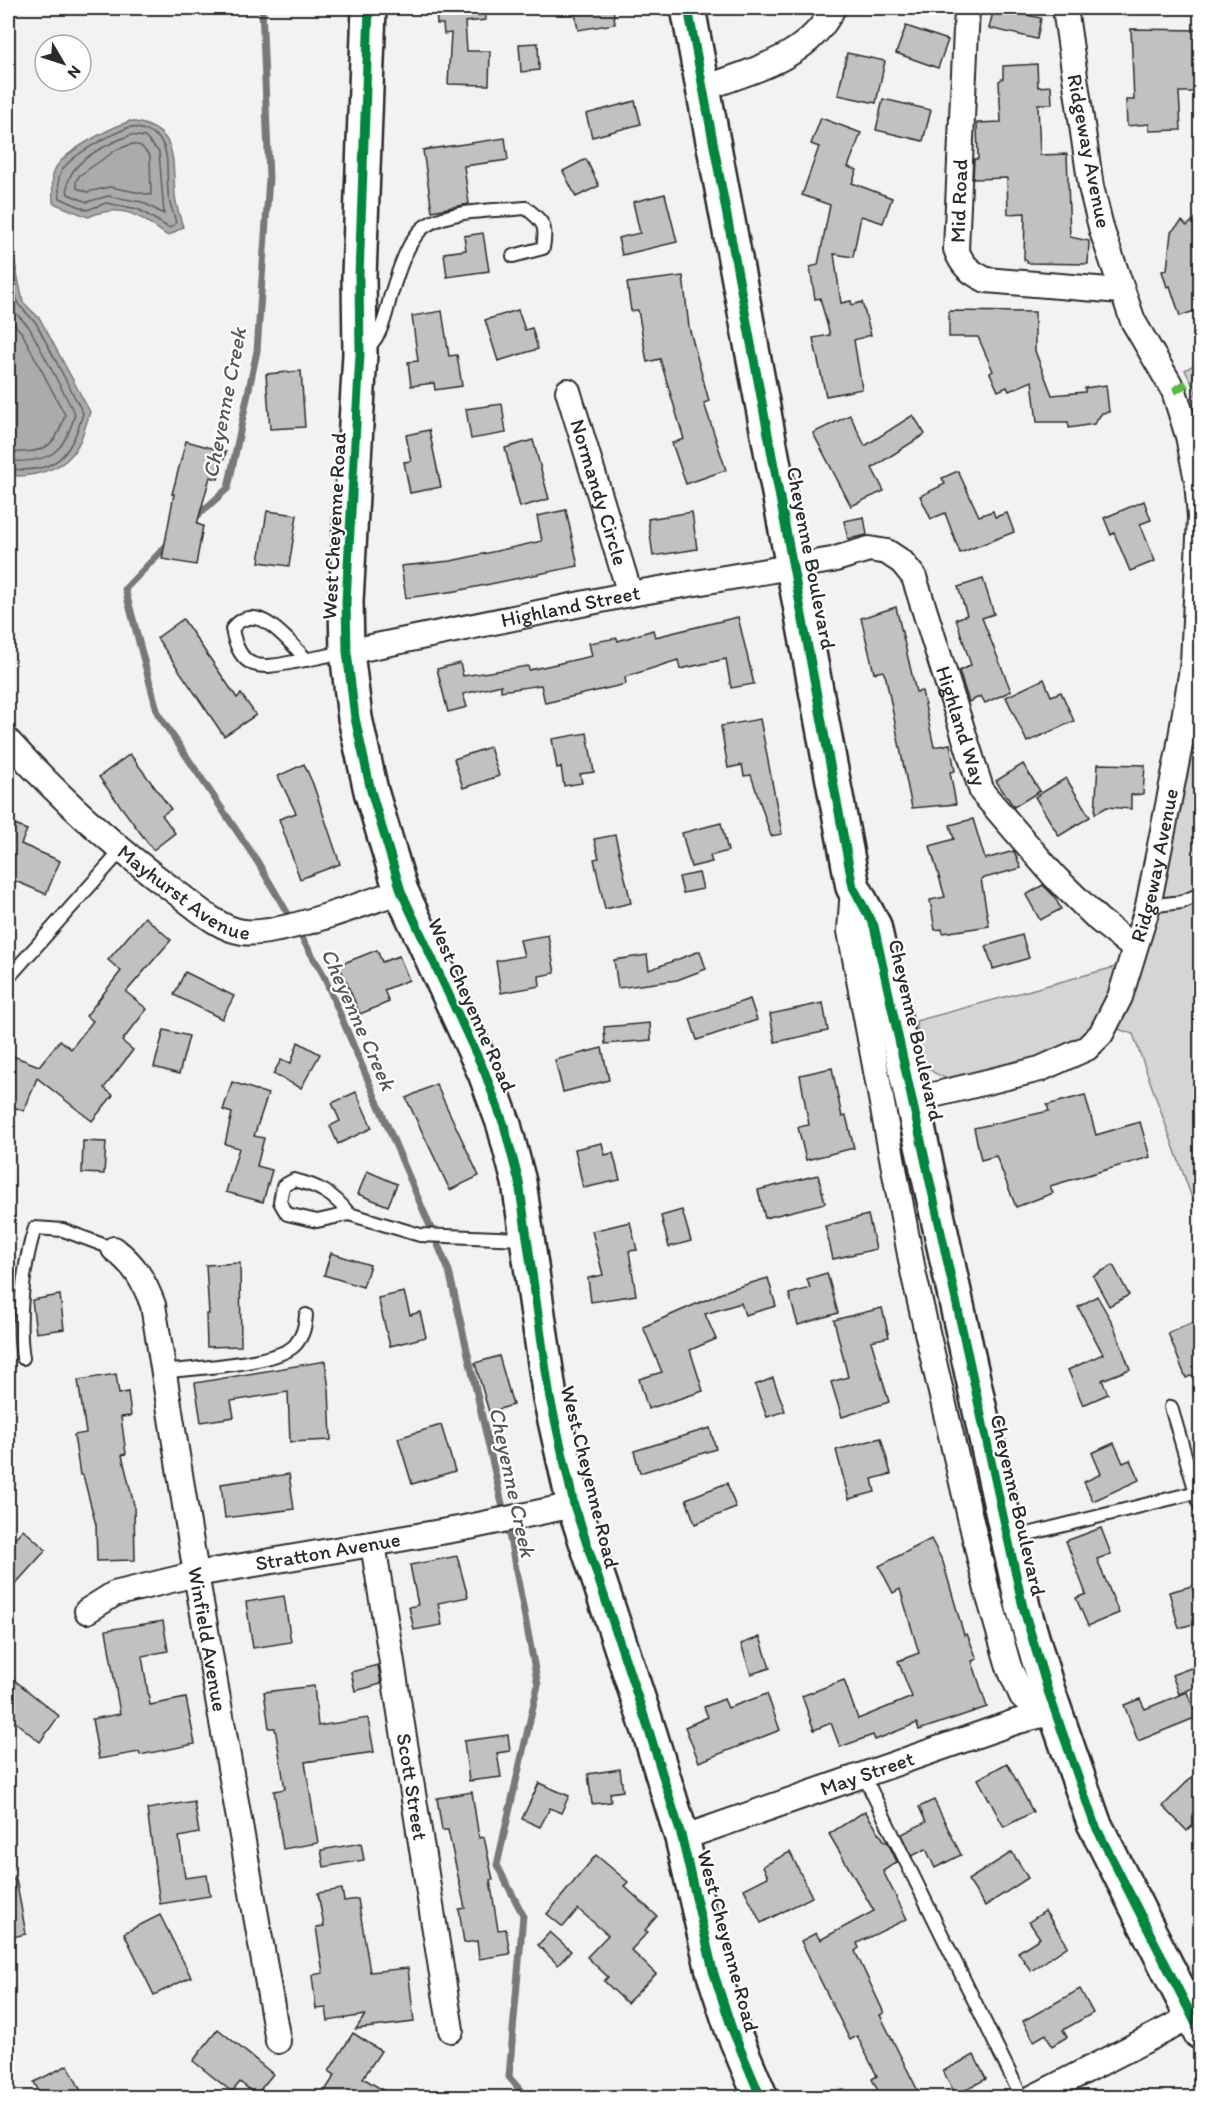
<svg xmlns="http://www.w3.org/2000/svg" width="1208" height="2105" font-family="Itim,sans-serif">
	<rect width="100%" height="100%" fill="#f2f2f2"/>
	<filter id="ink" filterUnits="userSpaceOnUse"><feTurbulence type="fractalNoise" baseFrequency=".0167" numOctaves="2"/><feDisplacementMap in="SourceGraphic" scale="12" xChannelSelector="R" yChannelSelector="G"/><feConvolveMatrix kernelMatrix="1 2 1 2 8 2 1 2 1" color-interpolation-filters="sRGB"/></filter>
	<g filter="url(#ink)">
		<!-- green -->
		<g fill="#d5d5d5" stroke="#808080" stroke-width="1.5">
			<path d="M1200,361V449L1190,402L1196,392L1185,370Z"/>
			<path d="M1200,683V1220L1133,1034L1097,1022C1061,1064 998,1066 947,1078C917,1071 921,1047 916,1021L1115,967L1144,963L1166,876Z"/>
		</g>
		<!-- water -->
		<g fill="#ababab" stroke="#787878" stroke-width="1.5">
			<path d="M130,121C178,128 172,155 175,195C176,206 180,217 183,227L168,236C139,216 123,202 88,217L53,203C53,194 52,183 53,174C58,153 111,128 130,121Z"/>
			<path d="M8,231L23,302L40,319L90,412C79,447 74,466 35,474C25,476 18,477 8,474Z"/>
		</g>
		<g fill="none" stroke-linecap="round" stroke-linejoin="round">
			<!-- shore -->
			<g stroke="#5e5e5e" stroke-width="1.5">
				<path d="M130,127C179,132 163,166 169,200C171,207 174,215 176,223L169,228L138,209L106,203L87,210L60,198C59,191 57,180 60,174C67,156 112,134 130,127Z"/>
				<path d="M131,135L145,137L159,152L164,214L142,202L108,196L87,202L68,194C62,164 107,144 131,135Z"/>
				<path d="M132,144L141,146L150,156L151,195L110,187L87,192L77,188L76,181L80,175L116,150Z"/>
				<path d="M8,259L18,304L36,323L83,413C71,457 55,474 8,469"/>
				<path d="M8,292L12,309L29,327L75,414C64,454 49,463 8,461"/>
				<path d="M8,317L22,333L65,415C55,450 42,453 8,452"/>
			</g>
			<!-- stream -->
			<g stroke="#787878" stroke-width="7">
				<path d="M193,520L228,488L257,351L269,178L262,8"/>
				<path d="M170,542L125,589L158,714L257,861L323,974L449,1271L510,1539L538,1685L497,1865L523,1915L509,2077L527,2098"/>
			</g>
		</g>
		<!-- building -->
		<g fill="#c1c1c1" stroke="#2b2b2b" stroke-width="1.5">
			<path d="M436,8H485L486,20L465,22L467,51H490L489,85L448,84L451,33L444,34L443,24H437Z"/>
			<path d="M574,8H613L615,24L578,30Z"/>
			<path d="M994,8L1041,18L1037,39L989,28Z"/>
			<path d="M906,26L948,40L938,68L896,53Z"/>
			<path d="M1131,29L1200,30V92H1179L1181,130L1149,131V124L1127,126L1126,100H1134Z"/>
			<path d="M538,43L539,70L521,72L519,44Z"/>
			<path d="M847,53L885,61L876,103L838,95Z"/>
			<path d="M1037,64L1038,87L1051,86L1052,104H1038L1040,155L1067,154L1070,237L1089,241L1088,264L1027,263V260H1024L1025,213L1008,214L1007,178L973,179L974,159H978L977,123L1001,122L999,81L1003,78V66Z"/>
			<path d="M883,99L931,110L923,141L876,130Z"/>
			<path d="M635,101L641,124L592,137L586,114Z"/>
			<path d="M821,118L861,133L848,167L857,170L852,183L892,198L883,223L861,216L853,257L834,254L841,303L851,301L852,305L862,302L871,335L854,340L862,389L826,396L813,338L830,335L820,298L815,299L810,267L818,265L830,205L802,195L819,147L811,144Z"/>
			<path d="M505,138L508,160L464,166L469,204L432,211L423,150Z"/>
			<path d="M586,159L599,186L576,197L563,171Z"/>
			<path d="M665,194L677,242L622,255L618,238L640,233L633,202Z"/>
			<path d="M1200,214V309L1180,316L1170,286L1167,287L1162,271L1167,270L1171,232L1182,221L1187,226Z"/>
			<path d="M483,233L489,271L447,277L444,253L466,250L464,236Z"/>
			<path d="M683,276L689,327L709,401L704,403L726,470L686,484L672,443L684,439L660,359L647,362L638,310L631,311L627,283Z"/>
			<path d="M518,310L525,330L532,328L538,349L498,361L485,320Z"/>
			<path d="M442,311L449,356L457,355L462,386L435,390L434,383L411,386L408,362L418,361L412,316Z"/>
			<path d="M949,311L1035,312V351L1052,395L1085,392V388L1106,385L1109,412L1102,413L1094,424L1069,428L1068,422H1037L1032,381L1009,391L1007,387L998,391L990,373L993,371L978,337H949Z"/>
			<path d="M301,371L305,427L270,429L266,374Z"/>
			<path d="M502,404L506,433L471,439L466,409Z"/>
			<path d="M850,415L865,446L913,415L925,434L872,468L884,491L851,506L813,433Z"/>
			<path d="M429,430L441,487L410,493L404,462L411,461L406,435Z"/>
			<path d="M533,440L549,499L520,507L505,448Z"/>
			<path d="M186,441L226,452L218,479L210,477L197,524L203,526L196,565L162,559L174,494H172Z"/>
			<path d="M958,471L979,516L993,511L995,517L1007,513L1014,532L960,553L945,513L931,519L920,496L945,484L942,478Z"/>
			<path d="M1144,501L1151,520L1140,524L1155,561L1130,571L1114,533L1111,535L1104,518Z"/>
			<path d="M566,510L578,566L456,591L406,598L401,566L451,561L542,541L537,516Z"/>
			<path d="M267,511L297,515L289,566L259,562Z"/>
			<path d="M692,512L697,549L653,556L648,519Z"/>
			<path d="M864,517L867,535L848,539L844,521Z"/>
			<path d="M983,579L994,614L982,618L1011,691L985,703L981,696L969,702L968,699L959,671L971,665L956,619L967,615L958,587Z"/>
			<path d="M896,607L916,692L922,691L934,747L950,744L955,771L950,772L956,804L912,808L886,678L883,671L874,673L861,618Z"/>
			<path d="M738,617L754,684L731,688L726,659L680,669L678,660L625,677L626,684L545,703L541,685L501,691V685L463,694L467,707L448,712L437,669L460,663L463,676L528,666L529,670L592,656L589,643L617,638L618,641L653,630L655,637Z"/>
			<path d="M183,619L237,698L241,694L256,715L224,736L157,638Z"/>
			<path d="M1044,679L1051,696L1061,692L1074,721L1027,742L1006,697Z"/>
			<path d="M760,719L782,834L771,836L751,775L744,776L742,765L728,768L721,726Z"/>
			<path d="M587,733L594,772L580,774L582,783L564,786L561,767L557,768L552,739Z"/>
			<path d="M490,747L499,776L463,788L454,759Z"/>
			<path d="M130,754L171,809L162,815L175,833L153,850L99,777Z"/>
			<path d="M304,764L313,784L340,864L300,879L279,819L296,813L278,776Z"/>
			<path d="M1023,764L1040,791L1014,807L996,781Z"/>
			<path d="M1098,764L1145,765L1143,794L1131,795V809L1107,807L1095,814Z"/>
			<path d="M1066,778L1090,817L1059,836L1035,797Z"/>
			<path d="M973,819L985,859L1014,851L1021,868L981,879L989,926L943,933L942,929L935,930L930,900L945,897L930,846L954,839L950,825Z"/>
			<path d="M8,822L27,830L21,844L60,861L46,894L8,878Z"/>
			<path d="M721,823L728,851L710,856L712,862L691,867L682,833Z"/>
			<path d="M615,835L631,903L605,909L594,859L599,858L594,839Z"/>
			<path d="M699,873L703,889L683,893L679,877Z"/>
			<path d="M1043,885L1054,896L1061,909L1040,920L1026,895Z"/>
			<path d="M145,917L171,940L126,992L147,1009L122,1041L133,1050L104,1088L113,1095L92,1121L37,1078L24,1111L8,1105V1054L39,1066L60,1040L71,1049L93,1021L86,1016L121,971L108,960Z"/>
			<path d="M548,935L555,973L539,976L540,986L501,993L496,961L524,956L520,940Z"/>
			<path d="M1022,935L1029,958L993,969L986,946Z"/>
			<path d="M377,950L382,962L399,956L409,980L384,990L389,1002L360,1014L339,965Z"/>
			<path d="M700,951L706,969L677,980L618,988L614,960L647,955L649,970Z"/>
			<path d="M185,972L234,996L222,1019L174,995Z"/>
			<path d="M750,999L757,1020L697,1040L690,1019Z"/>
			<path d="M823,1003L828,1031L775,1042L770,1014Z"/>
			<path d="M650,1023L651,1040L605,1044L604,1027Z"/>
			<path d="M164,1030L189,1036L179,1074L154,1067Z"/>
			<path d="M298,1042L320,1054L301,1088L273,1074L281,1060L291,1063Z"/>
			<path d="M602,1048L609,1080L563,1092L555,1060Z"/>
			<path d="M832,1068L842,1117L846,1116L854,1148L806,1160L798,1127L809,1125L800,1075Z"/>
			<path d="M232,1082L268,1094L254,1136L264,1138L257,1166L272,1170L263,1202L226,1192L239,1148L225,1144L232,1113L223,1110Z"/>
			<path d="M436,1084L479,1176L450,1190L406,1098Z"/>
			<path d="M356,1092L372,1128L338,1144L330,1126L340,1121L332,1103Z"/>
			<path d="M1085,1095L1096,1135L1140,1122L1150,1157L1050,1186L1053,1193L1016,1207L996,1156L981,1160L974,1128L1049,1111L1047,1105Z"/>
			<path d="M83,1141L106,1142L104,1174L82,1173Z"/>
			<path d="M602,1143L605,1155L613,1153L620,1180L583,1188L575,1149Z"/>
			<path d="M367,1171L397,1184L388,1206L358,1194Z"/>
			<path d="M818,1175L825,1203L765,1218L758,1190Z"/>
			<path d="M682,1210L691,1241L669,1247L661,1216Z"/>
			<path d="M868,1215L876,1249L833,1259L825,1226Z"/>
			<path d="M630,1222L637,1250L629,1251L636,1295L591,1302L588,1278L603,1275L592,1231Z"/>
			<path d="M331,1253L370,1265L363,1287L324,1275Z"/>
			<path d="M240,1263L241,1346L207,1347L206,1314H209L206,1265Z"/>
			<path d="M1113,1265L1129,1295L1109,1306L1093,1276Z"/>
			<path d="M827,1273L838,1313L798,1325L789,1294L810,1288L807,1279Z"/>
			<path d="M768,1278L776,1306L745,1315L741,1303L705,1314L716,1339L690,1350L703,1391L648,1409L639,1379L662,1372L643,1327L731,1289Z"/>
			<path d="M404,1292L410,1315L420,1312L426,1337L390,1346L378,1298Z"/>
			<path d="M60,1295L64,1329L36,1333L32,1300Z"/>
			<path d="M1097,1296L1113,1324L1130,1369L1102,1380L1108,1394L1083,1405L1068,1370L1103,1354L1078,1307Z"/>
			<path d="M882,1308L889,1337L871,1341L889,1402L842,1417L831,1382L848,1377L834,1320Z"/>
			<path d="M1196,1321L1200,1332V1372L1186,1378L1168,1333Z"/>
			<path d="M499,1356L513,1405L489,1412L475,1363Z"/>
			<path d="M325,1361L329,1389L331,1440L290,1442L288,1392L231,1401L234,1417L201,1422L195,1383Z"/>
			<path d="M116,1374L119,1394L128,1392L131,1416L121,1417L126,1454L122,1455L134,1505L135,1560L97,1561L96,1525L83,1475H80L74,1435L86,1433L78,1380Z"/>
			<path d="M773,1378L785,1411L767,1417L755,1385Z"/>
			<path d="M441,1425L455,1471L412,1484L398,1438Z"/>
			<path d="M710,1428L716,1449L640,1473L634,1451Z"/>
			<path d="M881,1438L891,1474L872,1479L875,1492L849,1499L836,1450Z"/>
			<path d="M1114,1443L1123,1463L1130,1460L1139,1480L1093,1501L1084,1482L1101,1474L1092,1453Z"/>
			<path d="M289,1474L294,1509L225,1518L221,1484Z"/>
			<path d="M727,1483L736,1508L695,1524L686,1499Z"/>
			<path d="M1101,1528L1111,1554L1097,1559L1119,1613L1088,1626L1076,1598L1086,1594L1066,1541Z"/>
			<path d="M23,1529L46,1550L8,1592V1546Z"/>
			<path d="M931,1539L943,1562L964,1635L967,1634L977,1659L972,1661L987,1707L919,1730L917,1723L875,1740L873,1735L840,1747L831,1723L814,1730L802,1696L844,1680L858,1719L912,1697L898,1661L919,1653L900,1589L893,1593L879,1566Z"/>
			<path d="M457,1556L468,1597L438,1603L442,1625L414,1630L409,1607L418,1605L410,1565Z"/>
			<path d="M1192,1586L1200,1622L1179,1628L1169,1592Z"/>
			<path d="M284,1596L291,1642L253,1648L246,1602Z"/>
			<path d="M163,1621L168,1651L142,1656L150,1705L186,1698L195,1744L140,1755L139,1752L99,1759L92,1719L120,1714L106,1630Z"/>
			<path d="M760,1637L770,1668L751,1674L741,1644Z"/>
			<path d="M378,1665L381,1684L355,1691L351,1672Z"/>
			<path d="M1196,1666L1200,1685L1179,1694L1172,1675Z"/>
			<path d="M8,1675L59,1716L40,1742L8,1716Z"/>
			<path d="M314,1686L318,1726L368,1718L374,1752L305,1762L318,1843L283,1849L274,1791L285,1789L275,1728H269L264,1692Z"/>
			<path d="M1187,1692L1197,1717L1138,1741L1124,1705L1140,1699L1145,1709Z"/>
			<path d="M767,1694L780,1730L699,1762L685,1727L708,1717L704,1707L724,1699L728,1708Z"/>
			<path d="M508,1735L510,1751L497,1753L501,1777L469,1781L464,1741Z"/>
			<path d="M1007,1763L1033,1812L1004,1827L978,1779Z"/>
			<path d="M620,1769L623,1791L610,1793L611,1802L592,1804L588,1774Z"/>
			<path d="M1200,1769V1818L1187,1831L1163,1806Z"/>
			<path d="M539,1783L569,1796L561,1813L550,1808L540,1827L522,1819Z"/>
			<path d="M472,1792L479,1838L484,1837L493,1880H490L498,1930L506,1929L510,1954L479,1959L477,1941L464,1943L459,1909L465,1908L448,1830H442L437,1798Z"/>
			<path d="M934,1800L961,1855L935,1868L926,1849L912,1856L902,1834L926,1822L919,1807Z"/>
			<path d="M194,1801L199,1833L179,1837L185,1878L207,1875L210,1896L160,1904L147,1809Z"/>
			<path d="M865,1811L885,1842L887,1841L897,1862L883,1871L907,1919L857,1943L859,1948L855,1951L884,2013L880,2015L921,2097H881L872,2079L877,2076L857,2036L850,2040L801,1941L816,1933L820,1940L874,1911L829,1834Z"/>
			<path d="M361,1843L364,1860L324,1867L321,1850Z"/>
			<path d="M790,1852L812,1897L761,1923L744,1889L768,1877L763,1866Z"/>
			<path d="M1012,1852L1028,1878L985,1906L968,1880Z"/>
			<path d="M596,1855L628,1882L624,1886L657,1916L645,1930L648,1932L631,1950L656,1974L627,2003L604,1981L608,1977L587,1957L608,1935L578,1909L563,1927L547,1914Z"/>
			<path d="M16,1879L26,1934L8,1938V1880Z"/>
			<path d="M342,1889L344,1901L358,1899L370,1972L408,1968L414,2022L356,2029L365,2015L328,2021L326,2008L316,2009L312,1975L323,1973L316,1927L324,1926L318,1893Z"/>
			<path d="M1045,1911L1068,1946L1031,1971L1018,1952L1040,1938L1029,1922Z"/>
			<path d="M160,1915L191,1977L154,1995L124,1933Z"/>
			<path d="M550,1932L571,1951L558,1965L538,1945Z"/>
			<path d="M1080,1989L1093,2013L1063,2030L1067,2037L1052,2046L1046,2034L1034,2041L1023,2021Z"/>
			<path d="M218,2029L273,2074L256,2095L240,2082L232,2092L193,2061Z"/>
			<path d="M353,2033L381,2051L363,2078L394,2097H321L335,2075L329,2071Z"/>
			<path d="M974,2055L986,2079L956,2095L943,2071Z"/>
			<path d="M68,2065L84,2097H42L34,2082Z"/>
		</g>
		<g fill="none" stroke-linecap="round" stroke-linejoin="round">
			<!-- lane casing -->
			<g stroke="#2b2b2b" stroke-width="16">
				<g id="lane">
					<path d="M368,347C381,336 386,315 390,298C396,278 408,236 427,225C454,209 495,211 526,208C544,222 547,226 543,248L513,256"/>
					<path d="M307,660C289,642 256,597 232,629C240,671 259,669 294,662C311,659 329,655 346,652"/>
					<path d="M1148,906L1182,902L1200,894"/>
					<path d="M8,978L121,851"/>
					<path d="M349,1214C334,1194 319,1186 294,1180L283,1186L280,1202L287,1214L317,1221L349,1214L420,1235L526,1239"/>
					<path d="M23,1358C17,1320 23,1265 35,1228L63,1230L114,1249"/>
					<path d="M164,1372C192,1368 278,1364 295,1345C303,1336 305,1327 306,1315"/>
					<path d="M1171,1407L1200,1506"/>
					<path d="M1008,1539L1197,1492"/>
					<path d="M864,1776L1022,2098"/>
				</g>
			</g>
			<!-- street casing -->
			<g stroke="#2b2b2b" stroke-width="28">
				<g id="street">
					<path d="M967,8L956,249C962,266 970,272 986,280L1121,291"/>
					<path d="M705,88C753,70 809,58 833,8"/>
					<path id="s1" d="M568,391L630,594"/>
					<path id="s2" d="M347,652L630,594L832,560L869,549L887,552L902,562L914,577L982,792L1055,877L1099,920L1133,947"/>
					<path id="s3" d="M8,741C63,801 112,845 177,893C196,907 219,929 243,932C278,937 364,903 401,891"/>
					<path d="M853,887L850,931L914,1276L987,1590L1009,1667L1022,1696L1033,1706L1055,1711"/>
					<path id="s4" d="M913,1100L1040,1069L1087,1048L1101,1034L1120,997L1148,906L1179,750L1193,662L1200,517L1197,480L1188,436L1174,391L1133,321L1102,231L1091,187L1065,8"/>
					<path id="s5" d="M114,1249C135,1265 144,1281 153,1305L196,1574L278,2041"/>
					<path id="s6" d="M373,1544L451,2030"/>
					<path id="s7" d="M87,1611L114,1594L196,1574L464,1528L574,1505"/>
					<path id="s8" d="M682,1838L1015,1722L1054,1712"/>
					<path d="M1032,2098L1193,2016"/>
				</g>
			</g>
			<!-- secondary casing -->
			<g stroke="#2b2b2b" stroke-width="38">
				<g id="secondary">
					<path d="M369,8L359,276L360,354L346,601L347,652L355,718L371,791L401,891L485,1073L504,1125L519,1182L550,1398L574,1505L650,1734L682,1838L713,1971L732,2029L761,2098"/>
					<path d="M688,8L853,887L874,926L1023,1607L1048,1691L1094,1823L1200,2032"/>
				</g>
			</g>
			<!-- lane -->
			<use href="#lane" stroke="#fff" stroke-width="12"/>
			<!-- street -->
			<use href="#street" stroke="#fff" stroke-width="24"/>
			<!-- secondary -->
			<use href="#secondary" stroke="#fff" stroke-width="33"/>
			<!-- quiet -->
			<path stroke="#58b947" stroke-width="8" stroke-dasharray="15 8" stroke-linecap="butt" d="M1174,391L1200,375"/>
			<!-- cycleway casing -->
			<g stroke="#fff" stroke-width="13">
				<g id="cycleway">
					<path d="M369,8L359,276L360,354L346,601L347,652L355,718L371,791L401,891L485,1073L504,1125L519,1182L550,1398L574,1505L650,1734L682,1838L713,1971L732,2029L761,2098"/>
					<path d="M688,8L853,887L874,926L1023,1607L1048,1691L1094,1823L1200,2032"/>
				</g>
			</g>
			<!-- cycleway -->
			<use href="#cycleway" stroke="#00873e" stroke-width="9"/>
		</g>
	</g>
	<g text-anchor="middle" stroke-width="4.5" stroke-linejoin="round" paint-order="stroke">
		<!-- street labels -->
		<g font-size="21" fill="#2b2b2b" stroke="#fff">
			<text transform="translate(1089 151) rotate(79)" y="7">Ridgeway Avenue</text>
			<text transform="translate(959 201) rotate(-88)" y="7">Mid Road</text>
			<text dy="7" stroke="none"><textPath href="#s1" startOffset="106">Normandy Circle</textPath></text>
			<text transform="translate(334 526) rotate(-87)" y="7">West Cheyenne Road</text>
			<text transform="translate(811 558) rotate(79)" y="7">Cheyenne Boulevard</text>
			<text dy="7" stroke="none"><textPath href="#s2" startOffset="228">Highland Street</textPath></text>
			<text dy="7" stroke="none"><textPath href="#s2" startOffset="744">Highland Way</textPath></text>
			<text dy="7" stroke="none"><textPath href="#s4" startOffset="380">Ridgeway Avenue</textPath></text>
			<text dy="7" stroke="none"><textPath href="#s3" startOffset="234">Mayhurst Avenue</textPath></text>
			<text transform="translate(472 1005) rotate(66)" y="7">West Cheyenne Road</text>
			<text transform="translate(916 1030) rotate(77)" y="7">Cheyenne Boulevard</text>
			<text transform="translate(590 1477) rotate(76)" y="7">West Cheyenne Road</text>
			<text transform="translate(1018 1505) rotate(77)" y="7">Cheyenne Boulevard</text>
			<text dy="7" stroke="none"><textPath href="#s7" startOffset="250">Stratton Avenue</textPath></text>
			<text dy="7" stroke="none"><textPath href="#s5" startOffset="408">Winfield Avenue</textPath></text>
			<text dy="7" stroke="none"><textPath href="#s8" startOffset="196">May Street</textPath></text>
			<text dy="7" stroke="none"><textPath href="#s6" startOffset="246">Scott Street</textPath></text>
			<text transform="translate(728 1941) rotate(75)" y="7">West Cheyenne Road</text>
		</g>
		<!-- water labels -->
		<g font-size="22" font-style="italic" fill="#585858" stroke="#fff">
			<text transform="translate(224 403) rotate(-79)" y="8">Cheyenne Creek</text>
			<text transform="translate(359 1019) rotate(66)" y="8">Cheyenne Creek</text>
			<text transform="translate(513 1482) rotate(78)" y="8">Cheyenne Creek</text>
		</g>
	</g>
	<!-- margin -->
	<rect width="1208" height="2105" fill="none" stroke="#fff" stroke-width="30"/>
	<rect x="15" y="15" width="1178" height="2075" fill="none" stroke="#2b2b2b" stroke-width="2" filter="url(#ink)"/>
	<!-- north arrow -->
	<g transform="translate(63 63) rotate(129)"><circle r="28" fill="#ffffff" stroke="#aaaaaa" stroke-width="1.5"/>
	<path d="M0-4.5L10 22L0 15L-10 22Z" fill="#2b2b2b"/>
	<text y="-9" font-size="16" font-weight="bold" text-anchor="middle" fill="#2b2b2b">N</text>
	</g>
</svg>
